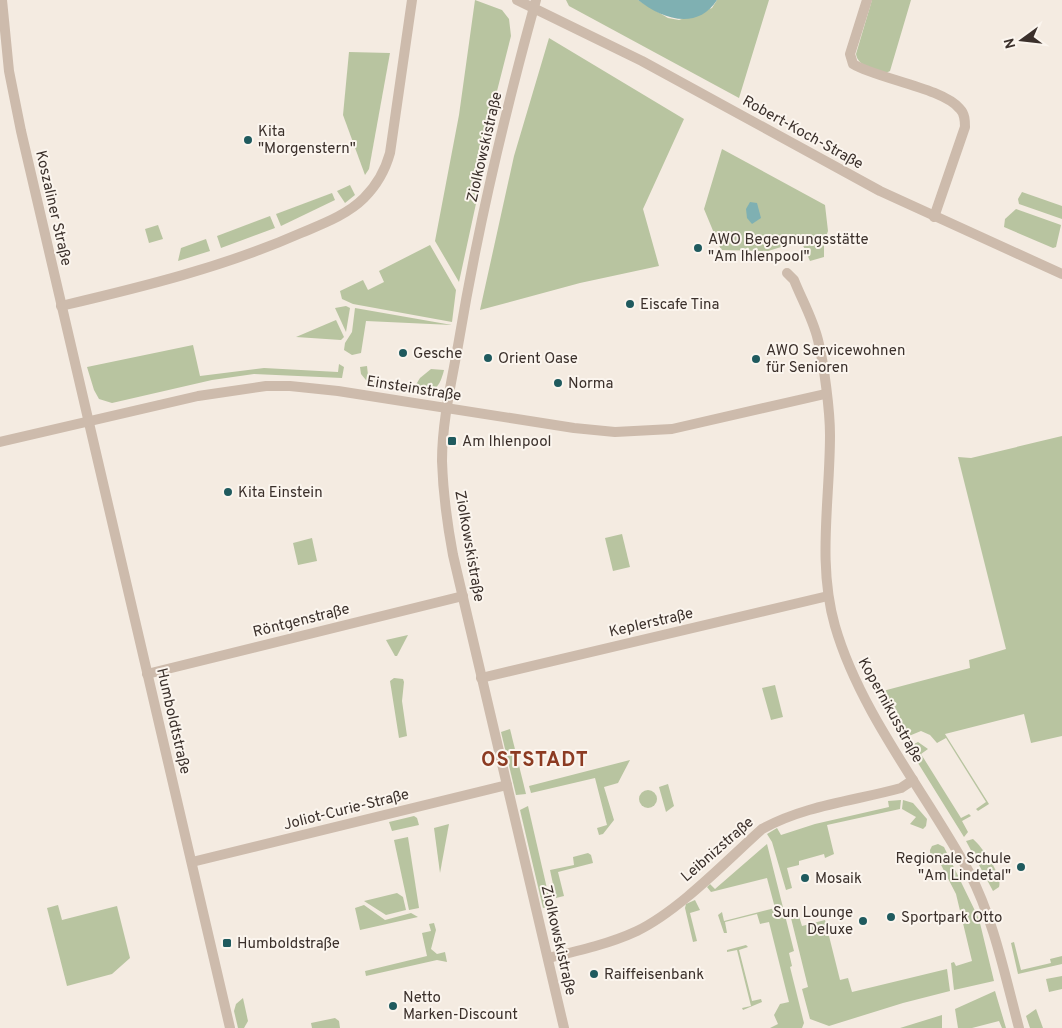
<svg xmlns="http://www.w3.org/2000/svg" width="1062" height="1028" font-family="Overpass,sans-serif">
	<rect width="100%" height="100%" fill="#f4ebe1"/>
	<!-- green -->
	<g fill="#b8c4a0">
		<path d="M475,0L502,10L509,19L511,36L497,91L490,139L459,282L435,241L459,115Z"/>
		<path d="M566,0H638L668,18L679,20L712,8L717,0H769L739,98L569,6Z"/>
		<path d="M872,0H911L890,71L886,73C875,69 858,67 856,54Z"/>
		<path d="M549,38L684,119L643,209L659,266L580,283L480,310L514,156Z"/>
		<path d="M349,52L390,53L369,169L365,175L343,115Z"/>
		<path d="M722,149L825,205L828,231L824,243V257L810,261L801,241L768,251L721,250L704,209Z"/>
		<path d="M350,185L355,195L345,203L337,191Z"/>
		<path d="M1022,192L1062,206V219L1019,204L1018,199Z"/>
		<path d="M332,193L335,200L281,226L276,214Z"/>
		<path d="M1016,209L1061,225L1056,247L1053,248L1004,227L1005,219Z"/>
		<path d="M270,216L275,228L221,248L217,236Z"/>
		<path d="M158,225L163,239L149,243L145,229Z"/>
		<path d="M206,239L210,251L178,261L181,248Z"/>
		<path d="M430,245L456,290L452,322L353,304L342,299L340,291L363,280L368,290L384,282L379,271Z"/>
		<path d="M346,306L350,308L346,332L335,308Z"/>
		<path d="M355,308L452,325L366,321L361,353L352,355L344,350L345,343L352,332Z"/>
		<path d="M336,320L344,337L341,340L296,337Z"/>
		<path d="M193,345L200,376L264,368L338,372L339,364L344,367L342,378L254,374L212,380L112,403L99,399L94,390L87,367Z"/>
		<path d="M367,366L368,375L377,376L376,386L370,385L361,374L360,367Z"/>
		<path d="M431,369L444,370C439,390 433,394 412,391L420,378Z"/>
		<path d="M1062,436V736L1031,743L1024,714L945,734L989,804L978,811L976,809L986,802L946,738L937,743L930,735L921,731L904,738L884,706L879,692L970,668L969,660L1006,649L958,457L971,458Z"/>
		<path d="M622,534L630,567L613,571L605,538Z"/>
		<path d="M312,538L317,561L298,565L293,543Z"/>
		<path d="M408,635L397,656H395L386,640Z"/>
		<path d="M394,678L403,679L404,682L402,701L407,736L399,738L390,681Z"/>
		<path d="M775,685L783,717L771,720L762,688Z"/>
		<path d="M510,729L526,794L516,795L501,732Z"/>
		<path d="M918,742L928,749L921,754L961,818L969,814L971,816L962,821L968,832L964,837L908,747Z"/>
		<path d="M630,760L618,783L604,787L614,820L603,834L599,835L597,828L607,825L595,778L531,793L529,786Z"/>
		<path d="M668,784L674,806L666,812L659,787Z"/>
		<circle cx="648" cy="799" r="9"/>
		<path d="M901,800L900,809L827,825L834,854L825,858L824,854L799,861V865L787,868L792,888L786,890L772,842L767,834L777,828L781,835L815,824L889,807L888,801Z"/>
		<path d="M903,800L913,803L927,819L926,826L923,829L910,824L916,817L902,809Z"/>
		<path d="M528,806L551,906L543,908L520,810Z"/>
		<path d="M414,816L417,818L419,825L392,831L389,822Z"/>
		<path d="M449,824L440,873L434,828Z"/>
		<path d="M408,837L419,908L409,910L394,840Z"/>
		<path d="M973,839C982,847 1003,875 999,887L993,891L966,841Z"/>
		<path d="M767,844L794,951L789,953L792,966L790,967L804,1023L802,1028H770L778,1024L774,1015L780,1004L789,1002L769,922L760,924L757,914L725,922L727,933H724L718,915L722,912L724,921L775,908L767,878L711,892L707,887L710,884L715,889Z"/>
		<path d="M938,844L944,847L979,919L994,981L954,990L951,963L954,962L956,966L972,961L956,894L938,859L931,863L930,850L932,846Z"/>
		<path d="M588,853L591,855L593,863L558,872L564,896L556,898L550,870L574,865L573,857Z"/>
		<path d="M397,893L403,897L406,910L386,915L364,901Z"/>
		<path d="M695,900L700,910L690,913L697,941L693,942L685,908L686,904Z"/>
		<path d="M58,905L62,920L117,906L130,958L112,974L67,986L47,908Z"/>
		<path d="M364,905L385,920L411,913L418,917L360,930L355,908Z"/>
		<path d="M799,916L802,926L825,920L840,980L848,978L852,992L947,969L950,991L903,1003L829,1026L810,1019L802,989L808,987L791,918Z"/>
		<path d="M434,923L436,930L431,949L437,954L445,952L447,962L437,960L366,976L365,971L427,956L422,933L431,931L429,924Z"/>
		<path d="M1014,942L1021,970L1051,963L1050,959L1062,956V964L1018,974L1011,943Z"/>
		<path d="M746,945L748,947L739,950L752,1001L761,999L762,1002L743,1010L742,1008L751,1006L737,950L727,952V950Z"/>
		<path d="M1062,976V989L1049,992L1046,979Z"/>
		<path d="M995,991L1006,1028H1002L999,1021L972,1028H958L955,1009Z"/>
		<path d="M243,998L248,1021L244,1028H238L234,1011L236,1004Z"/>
		<path d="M1036,1009L1043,1028H1030L1026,1016Z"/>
		<path d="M942,1015V1028H900Z"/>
		<path d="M335,1018L339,1021L340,1028H312L311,1023Z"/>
	</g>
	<!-- water -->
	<g fill="#7fb0b2">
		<path d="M638,0H717C697,31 662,19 638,0Z"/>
		<path d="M750,202L757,203L761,218L752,224L747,218L746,209Z"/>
	</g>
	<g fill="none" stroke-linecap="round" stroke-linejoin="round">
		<!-- minor -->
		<g stroke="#cdbbac" stroke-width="10">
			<path d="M2,0L9,71L21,131L230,1028"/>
			<path d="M517,0L642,61L880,191L1062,274"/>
			<path d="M536,0C505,112 478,226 459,340C452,380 442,421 442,461C443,492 447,523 453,555L564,1028"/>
			<path d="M867,0L850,54L853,64C878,79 943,88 960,109C965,114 965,121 965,127L934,217"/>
			<path d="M787,273L794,280C802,300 813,319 818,340C824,364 830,411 830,435C830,500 817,563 835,626C860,713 926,793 969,872C994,920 1005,976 1019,1028"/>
			<path d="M61,306C142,287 224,267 301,233C322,224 347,215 364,198C377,185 385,171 390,153L412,0"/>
			<path d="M0,442L198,396L266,386H290L338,391L574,428L615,432L672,429L825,394"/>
			<path d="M147,674L463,596"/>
			<path d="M481,678L828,596"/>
			<path d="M192,862L507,785"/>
			<path d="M548,958C578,951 609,944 637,931C680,910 726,861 762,829C806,805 854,801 901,788L913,780"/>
		</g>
	</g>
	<!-- markers -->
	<g fill="#1f5a5e" stroke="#fbf5ee" stroke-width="2">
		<circle cx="248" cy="140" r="5"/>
		<circle cx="698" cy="248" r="5"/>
		<circle cx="630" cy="304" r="5"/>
		<circle cx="403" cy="353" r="5"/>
		<circle cx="488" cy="358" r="5"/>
		<circle cx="756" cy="359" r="5"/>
		<circle cx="558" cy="383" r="5"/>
		<rect x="447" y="436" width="10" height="10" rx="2.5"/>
		<circle cx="228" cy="492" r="5"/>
		<circle cx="1021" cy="867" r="5"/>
		<circle cx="805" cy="878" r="5"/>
		<circle cx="891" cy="917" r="5"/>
		<circle cx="863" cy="921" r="5"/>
		<rect x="222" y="938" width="10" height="10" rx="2.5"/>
		<circle cx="594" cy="974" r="5"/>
		<circle cx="393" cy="1006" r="5"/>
	</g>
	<g text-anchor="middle" stroke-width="4" stroke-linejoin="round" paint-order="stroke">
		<!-- poi labels -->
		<g font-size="15" fill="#3b302b" stroke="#fbf5ee" text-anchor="start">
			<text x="258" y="136">Kita<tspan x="258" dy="17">"Morgenstern"</tspan></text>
			<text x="708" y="244">AWO Begegnungsstätte<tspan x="708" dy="17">"Am Ihlenpool"</tspan></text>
			<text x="640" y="309">Eiscafe Tina</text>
			<text x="766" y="355">AWO Servicewohnen<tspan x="766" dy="17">für Senioren</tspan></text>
			<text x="413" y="358">Gesche</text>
			<text x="498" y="363">Orient Oase</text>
			<text x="568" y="388">Norma</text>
			<text x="462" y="446">Am Ihlenpool</text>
			<text x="238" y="497">Kita Einstein</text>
			<text x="1011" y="863" text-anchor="end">Regionale Schule<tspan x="1011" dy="17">"Am Lindetal"</tspan></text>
			<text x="815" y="883">Mosaik</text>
			<text x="853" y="917" text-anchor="end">Sun Lounge<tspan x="853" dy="17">Deluxe</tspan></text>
			<text x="901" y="922">Sportpark Otto</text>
			<text x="237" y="948">Humboldstraße</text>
			<text x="604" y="979">Raiffeisenbank</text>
			<text x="403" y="1002">Netto<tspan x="403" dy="17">Marken-Discount</tspan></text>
		</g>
		<!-- street labels -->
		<g font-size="15" fill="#3b302b" stroke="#fbf5ee">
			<text transform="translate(803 132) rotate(29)" y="5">Robert-Koch-Straße</text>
			<text transform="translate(484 147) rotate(-77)" y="5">Ziolkowskistraße</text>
			<text transform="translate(54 208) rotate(77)" y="5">Koszaliner Straße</text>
			<text transform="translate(414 388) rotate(9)" y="5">Einsteinstraße</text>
			<text transform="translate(470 546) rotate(80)" y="5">Ziolkowskistraße</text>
			<text transform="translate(301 620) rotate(-14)" y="5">Röntgenstraße</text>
			<text transform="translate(651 622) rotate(-13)" y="5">Keplerstraße</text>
			<text transform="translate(891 710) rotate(61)" y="5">Kopernikusstraße</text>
			<text transform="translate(174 721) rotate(77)" y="5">Humboldtstraße</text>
			<text transform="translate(346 809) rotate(-14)" y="5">Joliot-Curie-Straße</text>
			<text transform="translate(717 849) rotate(-41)" y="5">Leibnizstraße</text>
			<text transform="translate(559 940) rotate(77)" y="5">Ziolkowskistraße</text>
		</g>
		<!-- district labels -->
		<g font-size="20" font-weight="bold" letter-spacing="1" fill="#8c3b22" stroke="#fbf5ee">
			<text x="535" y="766">OSTSTADT</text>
		</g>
	</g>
	<!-- north arrow -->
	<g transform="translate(1022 40) rotate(255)" stroke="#fbf5ee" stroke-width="4" paint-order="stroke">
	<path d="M0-4L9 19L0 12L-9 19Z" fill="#3b302b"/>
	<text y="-8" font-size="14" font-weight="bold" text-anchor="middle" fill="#3b302b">N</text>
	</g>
</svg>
